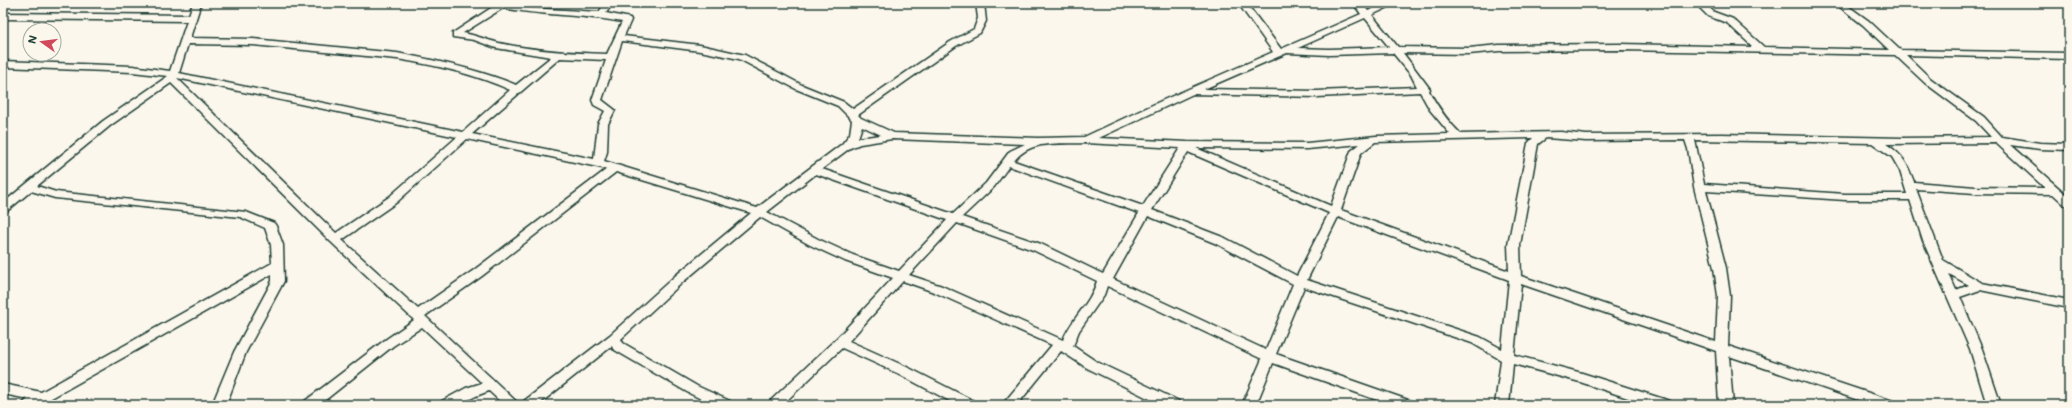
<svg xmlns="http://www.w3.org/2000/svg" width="2072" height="408" font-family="Mali,sans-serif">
	<rect width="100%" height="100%" fill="#fbf7ec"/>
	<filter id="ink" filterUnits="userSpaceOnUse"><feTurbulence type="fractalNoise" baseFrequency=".025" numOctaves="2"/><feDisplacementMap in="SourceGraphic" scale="8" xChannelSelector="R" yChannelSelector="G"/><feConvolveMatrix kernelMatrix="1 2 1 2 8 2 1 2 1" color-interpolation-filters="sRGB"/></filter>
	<g filter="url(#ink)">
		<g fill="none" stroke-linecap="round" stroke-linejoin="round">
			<!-- minor casing -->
			<g stroke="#1f3d34" stroke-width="3">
				<path id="minor" d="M193,3H201L190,38L253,39L397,53C434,60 481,70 516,85L551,57L496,48L474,40L453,37V33L494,6L488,3H504L529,8L599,12L605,3H613L606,13L630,18L631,20L624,36L700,45L745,55L802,85L844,102L853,109L950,42L974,29L978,18L976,3H984L986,21L980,33L956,46L858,115L861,118L894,133L1038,138L1084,137L1161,101L1273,52L1238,3H1246L1281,49L1361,14L1353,3H1362L1368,11L1386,3H1397L1372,15L1398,47L1469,48L1499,45L1621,44L1753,47L1727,23L1708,16L1695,3H1704L1714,12L1733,19L1764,47L1889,50L1863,25L1835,3H1844L1869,21L1900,50L2069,53V59L1906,55L1931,79L1984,117L2002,137L2040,143L2069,144V150L2040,149L2010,145L2069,197V206L2065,205L2053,194L1975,193L1916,189L1943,260L1982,283L2069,300V308L1980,290L1960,297L1982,349L2001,405H1987L1970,349L1923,241L1910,200H1845L1706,191L1726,268L1730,296L1728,346L1893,401L1895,405H1873L1729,356L1733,405H1719L1716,351L1521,284L1514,355L1582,373L1670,401L1672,405H1649L1580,382L1513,364L1509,405H1495L1501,360L1472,343L1304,287L1276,354L1411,401L1413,405H1391L1273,363L1256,405H1242L1262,359L1107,286L1104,295L1079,331L1073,346L1097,362L1179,401L1181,405H1162L1087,368L1061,351L1017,405H1002L1052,345L934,292L903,281L849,341L909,368L974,401L976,405H957L899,374L842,348L782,405H766L836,339L893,278L845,261L810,245L760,217L683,282L621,339L623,343L697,386L730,401L732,405H713L687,392L613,349L612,346L538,405H522L524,401L610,335L675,276L751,213L616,172L482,276L425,316L520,405H504L489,391L476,396L458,405H440L442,401L466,388L482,383L422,327L393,346L319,405H303L305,401L385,340L414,320L331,242L171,83L111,125L37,186L56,192L246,212L274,223L276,226L283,245L284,281L246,352L226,405H212L234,352L272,281V274L39,405H21L28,399L3,394V384L41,392L272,263L271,245L265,228L240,217L55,198L31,191L7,211L3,212V203L103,121L168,76L132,72L3,67V61L132,66L170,71L187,21L3,19V13L189,15ZM503,8C542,16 582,14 622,22L607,54C571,53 535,51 499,43C487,40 475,35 463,33ZM1365,18L1389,47L1329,49L1298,48ZM622,41L700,51L739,59L796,89L838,106L852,120L850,134L842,144L757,208L604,161L607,152L608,124L615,110L602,100ZM188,44L253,45L397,59C435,65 475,74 510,90L463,132L179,73ZM1621,50L1895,55L1925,83L1976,121L1991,137L1903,138L1722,134L1586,135L1561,132L1461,134C1447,121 1438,107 1429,91L1430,89L1403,53L1469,54L1499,51ZM1287,53L1329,55L1393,53L1411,75L1417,87L1317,91L1204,89ZM560,58L606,60L592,100L594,105L605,111L598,124L594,159L472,134ZM177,78L457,137L389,197L336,233ZM1420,92L1430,110L1450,134L1376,136L1307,143L1187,142L1099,138L1193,94L1317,97ZM862,126L881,135L858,138ZM1533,138L1528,143L1508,245L1509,271L1341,210L1361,153L1375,142ZM1546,138L1586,141L1685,140L1688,149L1694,187L1714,268L1718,296L1716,342L1521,276L1520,245L1538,144ZM467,139L607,169L474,270L418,309L342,240L397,202ZM892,139L1025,144L1010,151L986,183L953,214L822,169L850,148L860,144ZM1695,140L1872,143L1892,157L1900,171L1907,194H1845L1704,184ZM1085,143L1180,148L1143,206L1014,161C1030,139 1061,144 1085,143ZM1996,143L2045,188L1975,187L1914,182C1907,163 1903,155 1886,144ZM1360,144L1351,151L1331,206L1196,148L1307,149ZM1188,152L1329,213L1297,276L1225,238L1152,210ZM1009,166L1139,213L1103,274L1041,244L962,217L994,187ZM816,174L947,220L899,271L853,255L818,239L767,212ZM1148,216L1217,244L1293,284L1266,350L1113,279ZM1338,217L1509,280L1502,349L1480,337L1307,280ZM957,223L1033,250L1097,281C1091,303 1071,319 1063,340L942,286L909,275ZM1949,274L1969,285L1956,290Z"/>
			</g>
			<!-- minor -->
			<use href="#minor" fill="#fbf7ec" fill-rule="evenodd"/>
		</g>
	</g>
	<!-- margin -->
	<rect width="2072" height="408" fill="none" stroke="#fbf7ec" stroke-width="16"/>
	<rect x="8" y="8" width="2056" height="392" fill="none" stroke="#1f3d34" stroke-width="1.5" filter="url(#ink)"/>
	<!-- north arrow -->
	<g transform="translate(42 42) rotate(284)"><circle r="19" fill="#fbf7ec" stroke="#a3ada2"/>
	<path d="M0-3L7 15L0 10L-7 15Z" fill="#d1495b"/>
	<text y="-6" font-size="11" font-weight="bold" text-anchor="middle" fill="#1f3d34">N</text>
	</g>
</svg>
